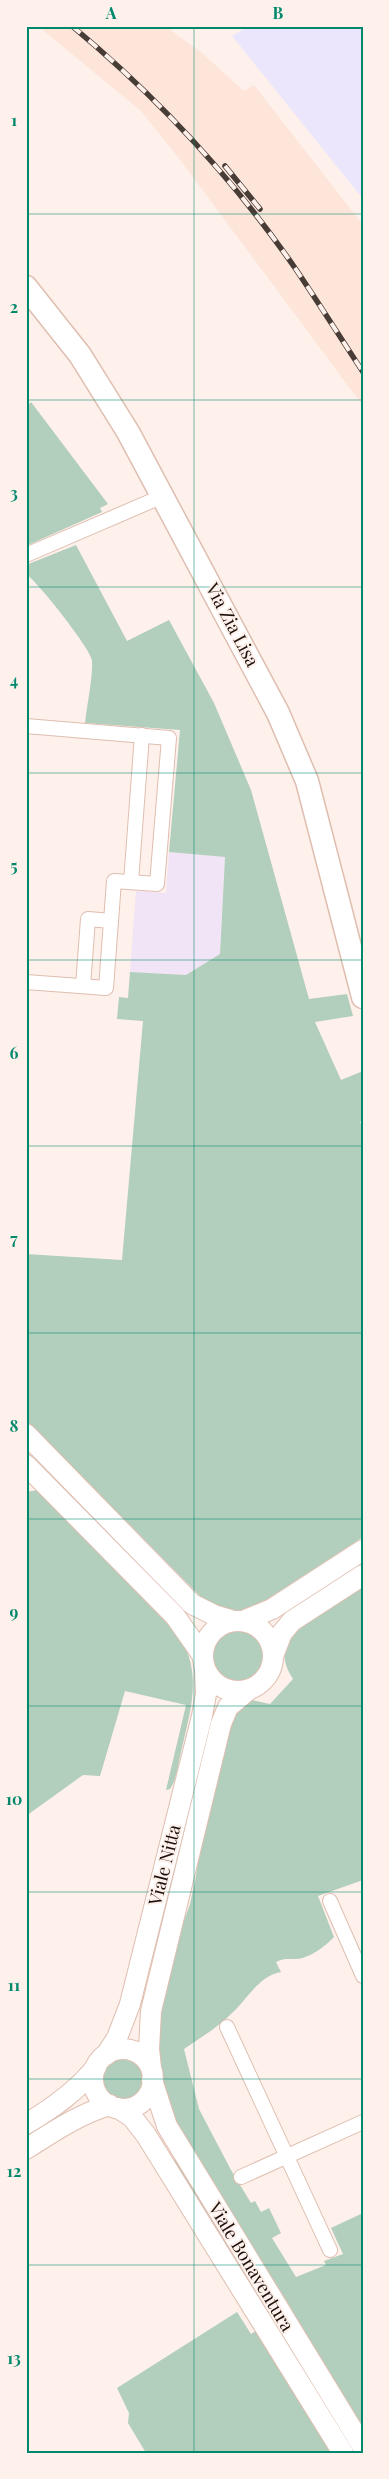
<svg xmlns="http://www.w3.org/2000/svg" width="389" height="2479" font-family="'Playfair Display',serif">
	<rect width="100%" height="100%" fill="#fef0ea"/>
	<!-- built -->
	<path fill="#fee5da" d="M38,26H165L202,53L244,91L254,85L363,225V406L178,157L141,111Z"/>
	<!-- industrial -->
	<path fill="#ebe6fc" d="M248,26H363V199L232,36Z"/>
	<!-- education -->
	<path fill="#f1e4f7" d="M169,852L225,857L220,954L186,975L130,972L136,891L166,893Z"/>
	<!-- green -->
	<g fill="#b2cebc">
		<path d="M31,402L108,504L100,508L102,512L26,546V407Z"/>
		<path d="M76,545L127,641L169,620L214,703L251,790L309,999L347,994L353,1016L315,1022L341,1080L363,1071V1120L360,1122L363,1128V1537L254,1608C234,1614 217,1607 200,1596L26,1420V1254L122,1260L143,1021L117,1019L119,997L128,998L130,972L186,975L220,954L225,857L169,852L180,730L85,723C87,704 93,678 92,660C90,648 38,582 26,574V565Z"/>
		<path d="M38,1490L180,1637C203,1675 190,1712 181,1752C178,1764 177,1779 170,1789L166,1790L186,1705L125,1691L100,1776L83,1775L26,1816V1492Z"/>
		<path d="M363,1587V1880L318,1896L334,1937C326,1946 308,1959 296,1959C287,1959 284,1958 276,1962L281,1972C258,1976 247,2000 231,2014C217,2028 200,2038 184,2049L199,2109L231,2170L251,2203L255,2201L261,2212L269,2208L281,2233L272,2238L296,2277L326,2265L324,2261L343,2254L331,2228L363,2213V2453H146L128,2423L129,2413L117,2388L237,2312L251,2334L269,2322L173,2160L176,2159L276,2318L291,2308L188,2145L173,2117L162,2080L158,2046L159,2015L176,1943L190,1904L196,1876L201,1841L233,1716L252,1700L270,1704L293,1679C272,1646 293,1632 320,1615C334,1605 348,1596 363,1587Z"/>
		<circle cx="238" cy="1656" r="28"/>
		<circle cx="123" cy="2079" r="22"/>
	</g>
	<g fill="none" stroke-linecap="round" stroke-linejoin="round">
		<!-- minor casing -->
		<g stroke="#dfbeb0" stroke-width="16">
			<g id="minor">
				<path d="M26,555L163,496"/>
				<path d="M26,726L169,738L157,884L114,881L106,988L26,982"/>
				<path d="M131,882L142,735"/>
				<path d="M83,986L88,919L111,921"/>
				<path d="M330,1901L363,1976"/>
				<path d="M227,2027L330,2250"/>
				<path d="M241,2177L363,2122"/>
			</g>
		</g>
		<!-- secondary casing -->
		<g stroke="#dfbeb0" stroke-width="22">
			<g id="secondary">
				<path d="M26,1434L192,1604L214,1615L234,1621"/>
				<path d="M26,1465L175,1616L203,1656"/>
				<circle cx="238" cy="1656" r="35"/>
				<path d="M243,1621L272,1609L363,1550"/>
				<path d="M273,1656L282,1633L292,1621L363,1575"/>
				<circle cx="123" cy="2079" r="30"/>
				<path d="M106,2055L117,2038L130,2004L202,1716L206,1694L205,1669"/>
				<path d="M151,2068L149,2049L151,2011L221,1724L228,1707L247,1691"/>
				<path d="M152,2080L167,2126L363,2447"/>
				<path d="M118,2108L132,2117L146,2135L343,2453"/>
				<path d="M26,2124C53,2108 77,2091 96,2067"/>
				<path d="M26,2149C53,2132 79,2114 110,2105"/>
			</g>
		</g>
		<!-- primary casing -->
		<g stroke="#dfbeb0" stroke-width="25">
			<path id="primary" d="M26,287L80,355L128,432L278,713L307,781L363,997"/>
		</g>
		<!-- minor -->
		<use href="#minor" stroke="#fff" stroke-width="14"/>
		<!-- secondary -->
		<use href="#secondary" stroke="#fff" stroke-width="20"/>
		<!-- primary -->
		<use href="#primary" stroke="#fff" stroke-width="22"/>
		<!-- rail casing -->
		<g stroke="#483c37" stroke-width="5.5">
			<g id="rail">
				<path d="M72,26C156,96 232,177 295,268C318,302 340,337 363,372"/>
				<path d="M225,166L260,209"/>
			</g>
		</g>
		<!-- rail -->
		<use href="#rail" stroke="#fef0ea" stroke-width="4" stroke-dasharray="11" stroke-linecap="butt"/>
	</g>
	<!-- grid -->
	<path fill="none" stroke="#00886d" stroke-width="1" stroke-opacity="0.55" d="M194,26V2453M26,214H363M26,400H363M26,587H363M26,773H363M26,960H363M26,1146H363M26,1333H363M26,1519H363M26,1706H363M26,1892H363M26,2079H363M26,2265H363"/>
	<g text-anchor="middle" stroke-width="4" stroke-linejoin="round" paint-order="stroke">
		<!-- street labels -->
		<g font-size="18" fill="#1b100b" stroke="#fef0ea">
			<text transform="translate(232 625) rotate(62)" y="6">Via Zia Lisa</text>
			<text transform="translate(165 1865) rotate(-76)" y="6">Viale Nitta</text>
			<text transform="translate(251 2267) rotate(59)" y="6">Viale Bonaventura</text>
		</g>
	</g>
	<!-- border -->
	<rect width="389" height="2479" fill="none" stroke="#fef0ea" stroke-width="55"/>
	<rect x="28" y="28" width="334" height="2424" fill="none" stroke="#00886d" stroke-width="2"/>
	<g font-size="16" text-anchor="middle" font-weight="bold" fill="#00886d">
		<text x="111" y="19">A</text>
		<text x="278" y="19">B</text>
		<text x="14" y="126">1</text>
		<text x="14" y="313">2</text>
		<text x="14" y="499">3</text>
		<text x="14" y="686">4</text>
		<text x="14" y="872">5</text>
		<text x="14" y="1059">6</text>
		<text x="14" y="1245">7</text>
		<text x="14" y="1432">8</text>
		<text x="14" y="1618">9</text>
		<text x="14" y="1805">10</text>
		<text x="14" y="1991">11</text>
		<text x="14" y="2177">12</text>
		<text x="14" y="2364">13</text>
	</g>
</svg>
